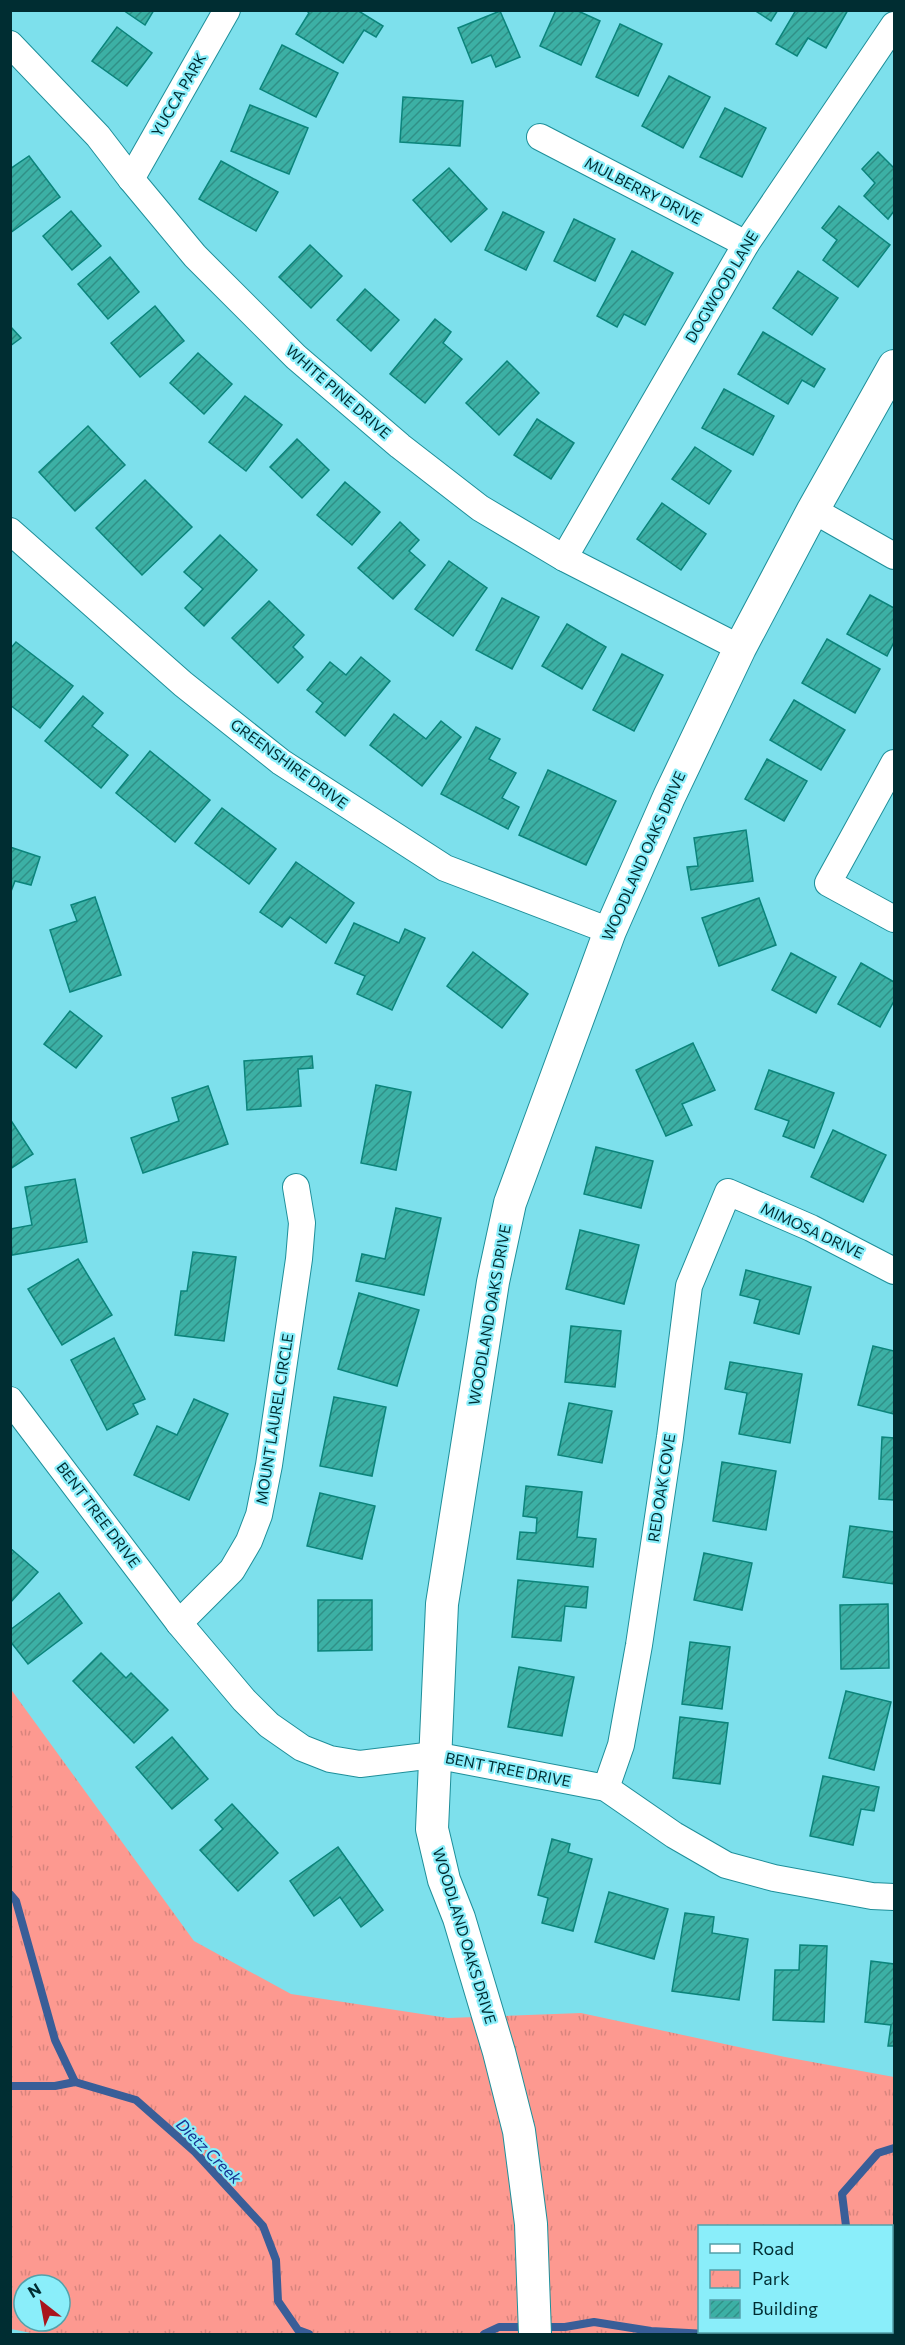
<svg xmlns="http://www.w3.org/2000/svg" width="905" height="2345" font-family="Commissioner,sans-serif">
	<defs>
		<pattern id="park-tufts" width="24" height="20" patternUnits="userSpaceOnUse" patternTransform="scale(1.5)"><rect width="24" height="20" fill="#fd9990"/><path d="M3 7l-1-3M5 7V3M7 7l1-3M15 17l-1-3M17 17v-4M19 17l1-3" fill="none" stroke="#d7847d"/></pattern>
		<pattern id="building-hatch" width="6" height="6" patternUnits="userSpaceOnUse" patternTransform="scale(1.5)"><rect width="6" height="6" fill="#3cb0a5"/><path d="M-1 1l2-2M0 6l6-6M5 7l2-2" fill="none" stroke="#309087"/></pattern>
	</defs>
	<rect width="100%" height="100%" fill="#7de0ec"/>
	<!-- park -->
	<path fill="url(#park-tufts)" fill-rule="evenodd" d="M10,1688L194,1941L291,1994L448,2018L581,2013L785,2057L894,2077V2334H36L11,2329ZM700,2226H892V2332H700ZM24,2285H60V2321H24Z"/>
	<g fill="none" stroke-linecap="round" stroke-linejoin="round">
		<!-- stream -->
		<g stroke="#395e98" stroke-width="8">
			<path d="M10,1894L16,1901L55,2040L75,2082"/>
			<path d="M10,2086H55L75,2082L136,2100L195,2152L263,2226L276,2260L278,2301L298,2330L309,2334"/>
			<path d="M846,2226L842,2194L878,2153L894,2148"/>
			<path d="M892,2326L893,2334"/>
			<path d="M542,2327H565L594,2322L651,2331L707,2334"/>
			<path d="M484,2334L499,2327H527"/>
		</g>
	</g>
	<!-- building -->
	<g fill="url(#building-hatch)" stroke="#0b847b" stroke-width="1.5">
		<path d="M123,10H154L145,25Z"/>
		<path d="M306,10H357L383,26L376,37L364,30L343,63L296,34L309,13Z"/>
		<path d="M556,10H576L600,21L581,65L540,46Z"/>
		<path d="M754,10H778L771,21Z"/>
		<path d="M796,10H848L826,48L808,38L797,56L776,44Z"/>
		<path d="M500,11L520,57L496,67L491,55L472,63L458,28Z"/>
		<path d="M620,24L662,44L638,96L596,77Z"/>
		<path d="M117,27L152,53L127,86L92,61Z"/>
		<path d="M282,45L338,73L316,117L260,89Z"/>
		<path d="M669,76L710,97L683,148L642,126Z"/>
		<path d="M403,97L463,101L460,146L400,142Z"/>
		<path d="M250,105L308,128L289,174L231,151Z"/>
		<path d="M725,108L766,128L742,177L700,157Z"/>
		<path d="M878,152L894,168V211L888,219L864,196L875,183L862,169Z"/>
		<path d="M29,156L60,197L10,233V169Z"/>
		<path d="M221,161L278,192L256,231L199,199Z"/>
		<path d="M449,168L487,209L451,242L413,200Z"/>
		<path d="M839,206L890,245L858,287L823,260L837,240L822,228Z"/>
		<path d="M71,211L101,246L72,270L43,236Z"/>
		<path d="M503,212L544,232L526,270L485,250Z"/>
		<path d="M574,219L615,239L595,281L554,261Z"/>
		<path d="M310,245L342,276L311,308L279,277Z"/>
		<path d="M632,251L673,273L645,325L624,314L617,327L597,316Z"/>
		<path d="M110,257L139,292L108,319L78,284Z"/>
		<path d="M798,271L838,298L812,335L773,308Z"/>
		<path d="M365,289L399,320L371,351L337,320Z"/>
		<path d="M155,306L184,341L140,377L111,343Z"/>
		<path d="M435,319L451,332L443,343L462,359L425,403L390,374Z"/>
		<path d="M10,326L21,338L10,346Z"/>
		<path d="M763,332L825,369L814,387L802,380L788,404L738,374Z"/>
		<path d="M198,353L232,384L204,414L170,383Z"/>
		<path d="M507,361L539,393L499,435L466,403Z"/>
		<path d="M724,389L774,416L753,455L702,428Z"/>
		<path d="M245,396L282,425L246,471L209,442Z"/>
		<path d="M537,419L574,443L551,479L514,455Z"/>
		<path d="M88,426L125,465L75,511L39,472Z"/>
		<path d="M297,439L329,470L302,498L270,467Z"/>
		<path d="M695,447L731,471L709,504L672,479Z"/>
		<path d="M145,480L192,527L142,575L96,528Z"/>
		<path d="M345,482L380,512L352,545L317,515Z"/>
		<path d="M662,503L706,534L681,570L637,539Z"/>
		<path d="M400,522L419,540L409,551L425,565L393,599L358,568Z"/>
		<path d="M220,535L257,570L204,626L185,608L203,589L184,572Z"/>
		<path d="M449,561L487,588L453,636L415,609Z"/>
		<path d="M870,595L894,608V642L887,656L847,634Z"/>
		<path d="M502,598L539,617L512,669L476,650Z"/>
		<path d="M269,601L304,635L293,647L303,657L278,683L232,638Z"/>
		<path d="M567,624L606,647L582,689L542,666Z"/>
		<path d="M827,639L880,669L855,713L802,683Z"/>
		<path d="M16,642L73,686L40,728L10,705V649Z"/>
		<path d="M622,654L663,675L634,731L593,710Z"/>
		<path d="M361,657L390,681L345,736L316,712L323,703L307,690L330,662L346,675Z"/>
		<path d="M83,696L103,713L92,726L128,755L101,788L45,741Z"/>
		<path d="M794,700L845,730L821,770L770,740Z"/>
		<path d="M394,714L426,739L441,721L461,737L422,786L370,745Z"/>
		<path d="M476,727L500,739L489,759L516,773L502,798L519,807L508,829L441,794Z"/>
		<path d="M150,751L210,800L175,842L116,793Z"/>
		<path d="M767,759L807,781L784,821L745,799Z"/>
		<path d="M548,770L616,801L586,865L519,835Z"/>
		<path d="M222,808L276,849L249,884L195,843Z"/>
		<path d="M746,830L753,881L691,890L687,867L698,866L694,838Z"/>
		<path d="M10,847L40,857L31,885L15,881L10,894Z"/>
		<path d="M296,862L354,903L326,943L290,917L282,927L260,912Z"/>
		<path d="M95,897L121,975L70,992L50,930L77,921L71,905Z"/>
		<path d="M759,898L776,945L719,966L702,918Z"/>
		<path d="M354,923L399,943L405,929L425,938L392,1010L357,994L365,976L335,963Z"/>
		<path d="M473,952L528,994L502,1028L447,986Z"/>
		<path d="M791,953L836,977L816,1013L772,990Z"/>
		<path d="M861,963L894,982V1001L880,1027L838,1004Z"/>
		<path d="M70,1011L102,1036L76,1068L44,1044Z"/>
		<path d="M693,1043L715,1090L682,1104L692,1125L666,1136L636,1070Z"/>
		<path d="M312,1056L313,1068L298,1069L301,1106L247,1110L244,1061Z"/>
		<path d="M769,1070L834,1093L814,1148L783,1136L789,1121L755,1109Z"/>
		<path d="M376,1085L411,1092L396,1170L361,1163Z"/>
		<path d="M208,1086L228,1144L143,1173L131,1138L179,1121L172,1098Z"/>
		<path d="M10,1119L33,1154L10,1169Z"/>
		<path d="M833,1130L886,1155L863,1202L811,1177Z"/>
		<path d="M596,1147L653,1161L641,1208L584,1194Z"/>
		<path d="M75,1179L87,1242L12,1255L10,1229L32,1225L25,1187Z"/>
		<path d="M396,1208L441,1218L424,1295L356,1281L362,1254L385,1259Z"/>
		<path d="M580,1230L639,1245L624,1304L566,1289Z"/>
		<path d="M193,1252L236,1257L224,1341L175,1335L181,1291H187Z"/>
		<path d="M78,1259L112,1315L62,1345L28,1289Z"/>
		<path d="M746,1270L811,1287L799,1334L754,1323L760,1300L740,1295Z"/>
		<path d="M359,1293L419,1310L397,1386L338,1369Z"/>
		<path d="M571,1326L621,1331L615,1387L565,1382Z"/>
		<path d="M114,1338L145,1399L133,1404L138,1414L107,1430L71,1360Z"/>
		<path d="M873,1346L894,1351V1414L858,1405Z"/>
		<path d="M730,1362L802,1374L790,1443L739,1434L747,1393L725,1389Z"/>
		<path d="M334,1397L386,1407L372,1476L320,1466Z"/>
		<path d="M194,1399L228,1414L189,1500L134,1475L157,1426L177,1435Z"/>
		<path d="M569,1403L612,1411L602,1463L558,1455Z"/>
		<path d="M882,1437L894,1438V1500L879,1499Z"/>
		<path d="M722,1462L776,1471L766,1530L713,1521Z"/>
		<path d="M526,1486L582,1492L577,1537L596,1539L593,1567L517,1559L520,1532L536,1533L537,1518L523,1516Z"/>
		<path d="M320,1493L375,1506L362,1559L307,1546Z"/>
		<path d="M850,1526L894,1532V1584L843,1577Z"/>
		<path d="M10,1548L38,1572L10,1603Z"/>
		<path d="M704,1553L752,1563L742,1610L694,1600Z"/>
		<path d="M518,1580L588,1587L586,1608L565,1606L561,1641L512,1637Z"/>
		<path d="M59,1593L82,1623L28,1664L10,1641V1630Z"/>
		<path d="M318,1600H372V1650L318,1651Z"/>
		<path d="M888,1604L889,1668L841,1669L840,1605Z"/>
		<path d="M690,1642L730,1647L722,1709L682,1704Z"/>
		<path d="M101,1653L126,1678L131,1673L168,1710L134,1743L73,1681Z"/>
		<path d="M519,1667L574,1677L562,1736L508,1727Z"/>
		<path d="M846,1691L891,1702L874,1770L829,1758Z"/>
		<path d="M680,1717L728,1723L720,1784L673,1778Z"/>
		<path d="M172,1737L208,1779L172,1809L136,1767Z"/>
		<path d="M823,1776L879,1787L874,1811L861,1809L853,1845L810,1836Z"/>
		<path d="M232,1804L278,1853L238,1891L200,1850L223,1829L215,1820Z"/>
		<path d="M552,1839L570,1844L568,1852L592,1859L573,1931L542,1923L548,1898L538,1895Z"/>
		<path d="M338,1847L383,1910L361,1927L340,1897L314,1916L290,1881Z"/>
		<path d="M609,1892L668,1909L654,1959L595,1942Z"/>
		<path d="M685,1913L714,1917L712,1933L748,1939L739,2000L672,1991Z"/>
		<path d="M800,1945L827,1946L824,2022L773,2020L775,1970H799Z"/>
		<path d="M871,1961L894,1964V2046H888L891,2025L865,2022Z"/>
	</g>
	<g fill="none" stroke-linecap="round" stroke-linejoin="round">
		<!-- minor casing -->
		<g stroke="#1e8f9a" stroke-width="28">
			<g id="minor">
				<path d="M10,44L98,136L131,179L195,256L296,357L400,446L480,508L564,558L740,648"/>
				<path d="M540,137L746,244"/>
				<path d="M131,179L227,10"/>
				<path d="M813,510L894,556"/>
				<path d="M10,531L183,684L281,762L445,868L610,931"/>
				<path d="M564,558L746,244L894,25"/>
				<path d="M894,763L828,883L894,919"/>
				<path d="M10,1400L179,1623L244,1700L269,1725L302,1748L330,1759L360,1764L434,1755L606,1788L674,1835L726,1865L774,1878L872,1896L894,1897"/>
				<path d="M179,1623L232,1570L249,1541L259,1515L269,1465L299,1259L302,1223L296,1187"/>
				<path d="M606,1788L621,1745L639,1645L670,1437L689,1286L728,1192L811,1228L894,1271"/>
			</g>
		</g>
		<!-- tertiary casing -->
		<g stroke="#1e8f9a" stroke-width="34">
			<path id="tertiary" d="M535,2334L531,2224L519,2131L499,2052L459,1918L444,1880L432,1829L442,1604L493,1282L510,1203L610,931L669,797L740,648L813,510L894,366"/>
		</g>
		<!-- minor -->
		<use href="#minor" stroke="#fff" stroke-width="26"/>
		<!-- tertiary -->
		<use href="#tertiary" stroke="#fff" stroke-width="32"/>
	</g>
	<g text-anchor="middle" stroke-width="4.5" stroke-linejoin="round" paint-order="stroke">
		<!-- street labels -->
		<g font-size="15" fill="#002d32" stroke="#8aeefa">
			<text transform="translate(179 95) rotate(-60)" y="5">YUCCA PARK</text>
			<text transform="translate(643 191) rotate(27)" y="5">MULBERRY DRIVE</text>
			<text transform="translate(722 287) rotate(-59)" y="5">DOGWOOD LANE</text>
			<text transform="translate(338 392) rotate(41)" y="5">WHITE PINE DRIVE</text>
			<text transform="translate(289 764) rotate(36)" y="5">GREENSHIRE DRIVE</text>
			<text transform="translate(644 856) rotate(-66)" y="5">WOODLAND OAKS DRIVE</text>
			<text transform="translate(812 1231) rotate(25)" y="5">MIMOSA DRIVE</text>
			<text transform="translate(490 1315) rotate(-80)" y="5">WOODLAND OAKS DRIVE</text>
			<text transform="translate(275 1419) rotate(-81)" y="5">MOUNT LAUREL CIRCLE</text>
			<text transform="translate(662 1488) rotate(-81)" y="5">RED OAK COVE</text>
			<text transform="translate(98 1515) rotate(53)" y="5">BENT TREE DRIVE</text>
			<text transform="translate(508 1770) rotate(11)" y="5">BENT TREE DRIVE</text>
			<text transform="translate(464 1936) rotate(73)" y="5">WOODLAND OAKS DRIVE</text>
		</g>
		<!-- water labels -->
		<g font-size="16" font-style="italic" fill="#163291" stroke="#8aeefa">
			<text transform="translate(209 2151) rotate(45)" y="6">Dietz Creek</text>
		</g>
	</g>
	<!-- border -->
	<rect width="905" height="2345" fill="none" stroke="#002d32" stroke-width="24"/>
	<!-- legend -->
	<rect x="698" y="2225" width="195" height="108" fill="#8aeefa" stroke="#53a1aa" stroke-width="1.5"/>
	<rect x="710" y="2244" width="30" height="9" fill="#ffffff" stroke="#53a1aa" stroke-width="1.5"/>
	<text x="752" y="2255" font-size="18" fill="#002d32">Road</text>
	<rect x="710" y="2270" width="30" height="18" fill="url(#park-tufts)" stroke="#53a1aa" stroke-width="1.5"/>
	<text x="752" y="2285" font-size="18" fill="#002d32">Park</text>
	<rect x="710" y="2300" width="30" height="18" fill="url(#building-hatch)" stroke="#53a1aa" stroke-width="1.5"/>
	<text x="752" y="2315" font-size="18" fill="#002d32">Building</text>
	<!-- north arrow -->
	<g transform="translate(42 2303) rotate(329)"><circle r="28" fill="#8aeefa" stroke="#53a1aa" stroke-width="1.5"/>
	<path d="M0-4.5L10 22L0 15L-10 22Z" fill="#a9141d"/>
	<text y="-9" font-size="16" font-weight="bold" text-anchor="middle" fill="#002d32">N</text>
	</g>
</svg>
